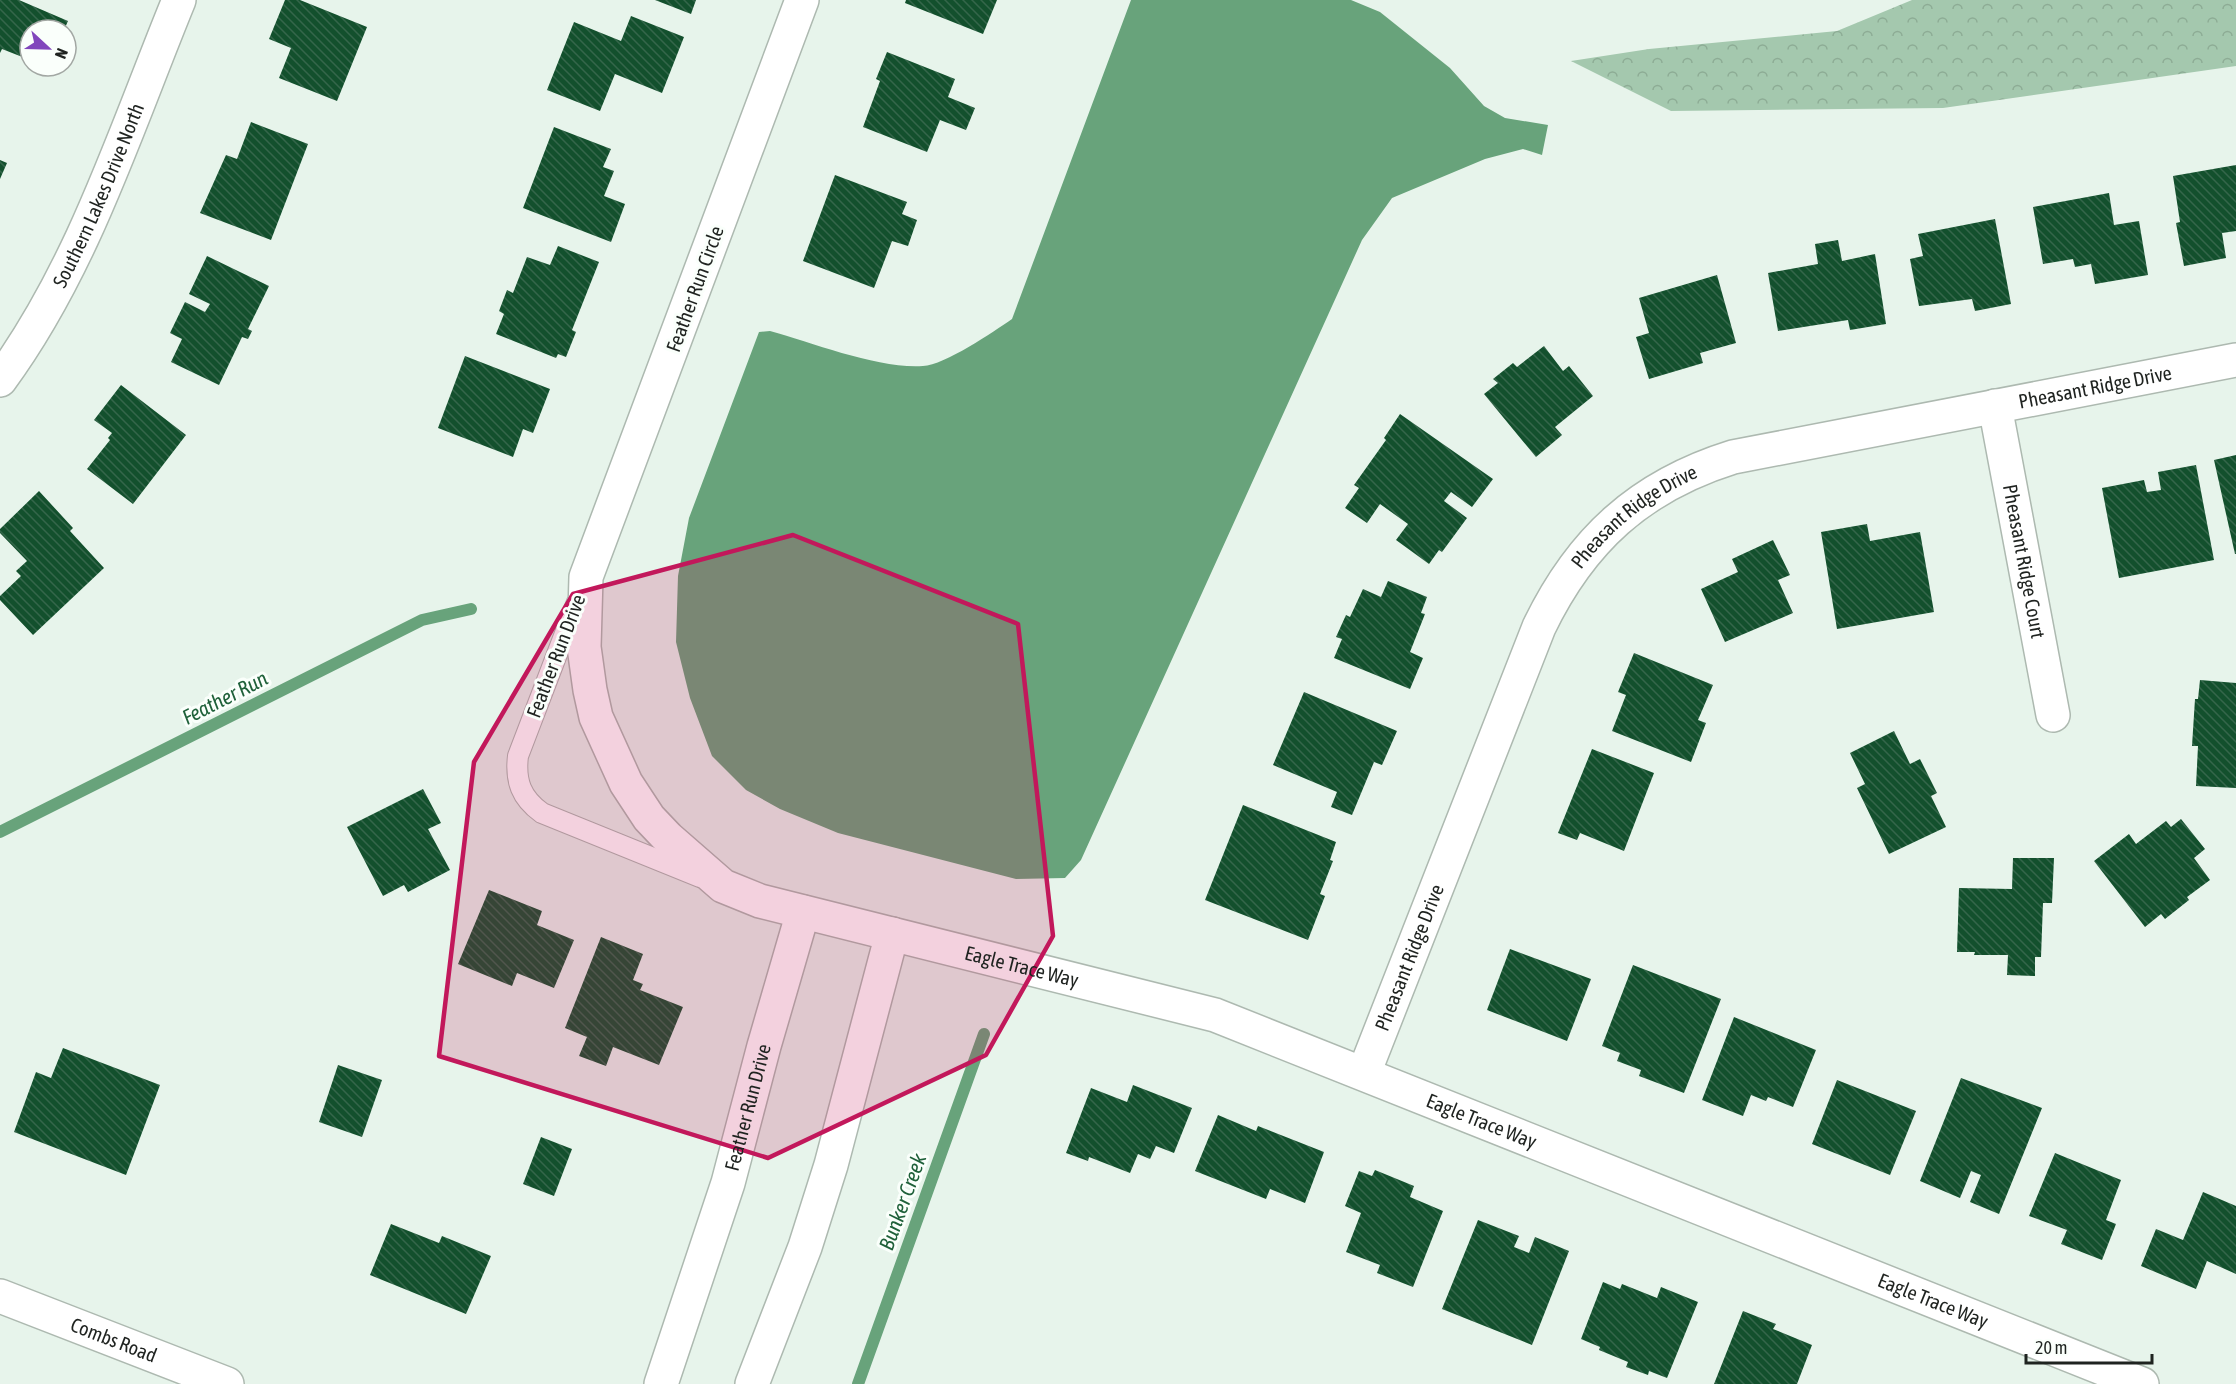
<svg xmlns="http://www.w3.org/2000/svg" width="2236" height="1384" font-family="'Asap Condensed',sans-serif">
	<defs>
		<pattern id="forest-crowns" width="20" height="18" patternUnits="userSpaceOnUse" patternTransform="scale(1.5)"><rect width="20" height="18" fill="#a4c8ae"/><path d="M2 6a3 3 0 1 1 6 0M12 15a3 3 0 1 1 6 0" fill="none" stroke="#8dac95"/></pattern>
		<pattern id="building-back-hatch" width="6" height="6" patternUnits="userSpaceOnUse" patternTransform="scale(1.5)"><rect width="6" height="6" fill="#13502d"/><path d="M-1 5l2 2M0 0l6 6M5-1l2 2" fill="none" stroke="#35664a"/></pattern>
	</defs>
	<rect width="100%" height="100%" fill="#e7f4eb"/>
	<!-- forest -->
	<path fill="url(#forest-crowns)" d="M1912,0H2236V66L1943,108L1671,111L1571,61L1649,49L1837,31Z"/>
	<!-- water -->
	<path fill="#68a37b" d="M1131,0H1351L1380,12L1450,68L1484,106L1505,118L1548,125L1542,155L1523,149L1485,159L1392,198L1362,240L1081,860L1065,878L1016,879L838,833L780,809L746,790L712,756L690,698L676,642L678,576L689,518L759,332L770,331C814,343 878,369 923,366C945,365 993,332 1012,319Z"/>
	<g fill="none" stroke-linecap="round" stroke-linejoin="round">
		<!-- stream -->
		<g stroke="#68a37b" stroke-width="12">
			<path d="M0,832L422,620L471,609"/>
			<path d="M858,1384L984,1034"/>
		</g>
	</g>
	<!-- building -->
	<g fill="url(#building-back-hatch)">
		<path d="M0,0H19L68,21L64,30H30V60L2,49L0,53Z"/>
		<path d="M285,0H300L367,27L337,101L279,78L291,48L269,39Z"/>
		<path d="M655,0H696L691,14Z"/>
		<path d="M906,0H997L983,34L905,3Z"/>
		<path d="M631,16L684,37L662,93L615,74L600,111L547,90L574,22L621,41Z"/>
		<path d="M887,52L955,79L948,97L975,108L966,130L940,120L927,152L863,127L880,81L876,79Z"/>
		<path d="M251,122L308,144L271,240L200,213L226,155L237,159Z"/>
		<path d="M554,127L611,149L603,167L614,171L604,196L625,204L611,242L523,208Z"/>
		<path d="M0,160L7,163L0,179Z"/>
		<path d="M2236,165V231L2222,233L2226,258L2184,266L2176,223L2180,222L2173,176Z"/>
		<path d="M835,175L907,202L902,214L917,220L908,246L892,241L874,288L803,261Z"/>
		<path d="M2109,193L2114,225L2139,221L2148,275L2095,284L2091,264L2075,267L2073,259L2043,264L2033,207Z"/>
		<path d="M1995,219L2011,304L1975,311L1972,299L1919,306L1910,259L1923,256L1918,234Z"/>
		<path d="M1838,240L1842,261L1875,254L1886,324L1850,330L1848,320L1778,331L1768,273L1818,264L1815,244Z"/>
		<path d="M558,246L599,262L572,330L576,332L566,357L558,354L556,358L496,334L504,314L499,311L507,290L513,293L527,257L550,265Z"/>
		<path d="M207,256L269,286L248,329L252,331L248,339L242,337L219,385L171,362L182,339L170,333L185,302L205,312L210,304L189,294Z"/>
		<path d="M1717,275L1736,343L1700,353L1703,363L1649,379L1636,337L1649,333L1639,298Z"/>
		<path d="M1544,346L1563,371L1569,366L1593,396L1555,427L1562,435L1536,457L1484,394L1498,383L1493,379L1513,363L1517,367Z"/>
		<path d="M465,356L550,389L533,433L523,429L513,457L438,428Z"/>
		<path d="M121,385L186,435L133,504L87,469L110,440L108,438L112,433L94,420Z"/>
		<path d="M1400,414L1493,479L1472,507L1451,492L1444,501L1467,518L1442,552L1439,550L1429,564L1396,540L1408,524L1380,504L1367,523L1345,508L1359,488L1354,485L1386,440L1384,438Z"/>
		<path d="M2236,455V554H2235L2214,460Z"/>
		<path d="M2196,465L2214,560L2119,578L2102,488L2144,480L2147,492L2161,490L2158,472Z"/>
		<path d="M39,491L73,528L70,531L104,568L33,635L0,600V596L21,576L16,571L27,561L0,533V529Z"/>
		<path d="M1867,524L1870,541L1920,532L1934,612L1837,629L1821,532Z"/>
		<path d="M1773,540L1790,575L1778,580L1793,613L1725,642L1701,589L1738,572L1732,559Z"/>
		<path d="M1388,581L1427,597L1421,613L1425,614L1410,652L1423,658L1410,689L1334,658L1342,639L1336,637L1346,615L1350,617L1363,589L1381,597Z"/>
		<path d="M1634,653L1713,685L1698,720L1706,723L1691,762L1612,731L1626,695L1618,692Z"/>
		<path d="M2200,680L2236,683V788L2196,786L2198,746H2192L2195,699H2198Z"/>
		<path d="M1304,692L1397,731L1382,765L1374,762L1352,815L1331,807L1337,792L1273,765Z"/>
		<path d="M1894,731L1910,764L1920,759L1937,793L1931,796L1946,827L1889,854L1857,788L1865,784L1850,753Z"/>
		<path d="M1592,749L1654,773L1624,851L1580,833L1577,840L1558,833Z"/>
		<path d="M423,789L441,823L428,829L450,870L408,892L404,885L383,896L347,827Z"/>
		<path d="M1243,805L1336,842L1330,860L1333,861L1320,894L1325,896L1308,940L1205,900Z"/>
		<path d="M2181,819L2205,849L2194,858L2210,880L2187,897L2189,900L2165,919L2161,914L2145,927L2094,861L2129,834L2136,844L2166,821L2171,827Z"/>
		<path d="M2013,858H2054L2052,903H2043L2041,957H2035V976L2007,975L2008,955H1974L1975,952H1957L1959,888L2012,889Z"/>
		<path d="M489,890L542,911L537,925L574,940L554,988L517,973L512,986L458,964Z"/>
		<path d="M601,937L643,954L633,980L643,984L640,990L683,1007L659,1065L613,1047L606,1066L579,1056L587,1037L565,1028Z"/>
		<path d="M1510,949L1591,979L1567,1041L1487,1010Z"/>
		<path d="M1633,965L1721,999L1684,1093L1639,1076L1641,1070L1617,1061L1620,1053L1602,1046Z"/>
		<path d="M1734,1017L1816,1050L1793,1107L1768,1097L1766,1101L1751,1095L1743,1116L1702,1100Z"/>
		<path d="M63,1048L160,1085L126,1175L14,1132L36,1072L51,1078Z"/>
		<path d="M338,1065L382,1080L362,1137L319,1122Z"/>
		<path d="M1961,1078L2042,1108L1999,1214L1970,1202L1981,1175L1971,1171L1960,1198L1920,1181Z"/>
		<path d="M1837,1080L1916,1111L1890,1175L1812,1144Z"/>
		<path d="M1133,1085L1192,1108L1174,1153L1156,1146L1150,1159L1138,1154L1130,1173L1089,1157L1088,1161L1066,1153L1091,1088L1127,1102Z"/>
		<path d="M1218,1115L1256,1131L1258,1126L1324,1152L1305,1203L1270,1189L1266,1199L1195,1171Z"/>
		<path d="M541,1137L572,1149L554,1196L523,1184Z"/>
		<path d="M2055,1153L2121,1180L2106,1220L2116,1224L2102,1260L2061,1244L2067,1230L2029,1216Z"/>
		<path d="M1375,1170L1414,1186L1410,1197L1443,1211L1413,1287L1377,1273L1380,1265L1346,1252L1361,1213L1345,1206L1359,1171L1372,1176Z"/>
		<path d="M2203,1192L2236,1206V1274L2207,1261L2196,1289L2141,1266L2156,1229L2183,1240Z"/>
		<path d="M1478,1220L1519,1236L1514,1247L1529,1253L1535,1237L1569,1251L1532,1345L1442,1309Z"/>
		<path d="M391,1224L439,1243L442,1236L491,1256L466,1314L370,1275Z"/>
		<path d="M1603,1282L1620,1289L1622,1284L1657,1298L1661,1287L1698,1302L1667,1378L1649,1371L1648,1375L1626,1367L1628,1362L1599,1350L1600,1347L1581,1339Z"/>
		<path d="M1743,1311L1776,1324L1773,1329L1812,1345L1797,1384H1714Z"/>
	</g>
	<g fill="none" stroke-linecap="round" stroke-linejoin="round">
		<!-- service casing -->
		<g stroke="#adb9b0" stroke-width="22">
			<path id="service" d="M577,602L518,756C515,781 521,798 542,813L700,877"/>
		</g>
		<!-- minor casing -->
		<g stroke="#adb9b0" stroke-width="36">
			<g id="minor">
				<path id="s1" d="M802,0L586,577L584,647L590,690L596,717L626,783L649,818L668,838L723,886L760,901L1215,1015L2142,1384"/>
				<path id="s2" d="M0,380C83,267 126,129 179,0"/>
				<path id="s3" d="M1995,406L2053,715"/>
				<path id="s4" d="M1364,1073L1539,627C1581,540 1640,486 1733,457L2236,360"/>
				<path id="s5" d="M661,1384L728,1183L764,1046L803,912"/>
				<path d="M752,1384L805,1247L831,1165L892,934"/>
			</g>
		</g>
		<!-- tertiary casing -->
		<g stroke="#adb9b0" stroke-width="36">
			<g id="tertiary">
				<path id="s6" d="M0,1296L227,1384"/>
			</g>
		</g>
		<!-- service -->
		<use href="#service" stroke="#fff" stroke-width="20"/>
		<!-- minor -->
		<use href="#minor" stroke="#fff" stroke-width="33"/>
		<!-- tertiary -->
		<use href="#tertiary" stroke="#fff" stroke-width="33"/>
	</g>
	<!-- marked area -->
	<path fill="#c2185b" fill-opacity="0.2" stroke="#c2185b" stroke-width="4.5" stroke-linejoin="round" d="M793,535L1018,624L1053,936L986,1055L768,1158L439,1056L474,762L573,594Z"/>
	<g text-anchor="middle" stroke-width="6" stroke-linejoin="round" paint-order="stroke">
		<!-- street labels -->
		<g font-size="20" fill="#1f2320" stroke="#fafffb">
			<text dy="7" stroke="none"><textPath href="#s2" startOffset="210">Southern Lakes Drive North</textPath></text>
			<text transform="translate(695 289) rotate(-70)" y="7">Feather Run Circle</text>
			<text dy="7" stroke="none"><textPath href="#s4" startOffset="1114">Pheasant Ridge Drive</textPath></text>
			<text dy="7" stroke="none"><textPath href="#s4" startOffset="628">Pheasant Ridge Drive</textPath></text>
			<text dy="7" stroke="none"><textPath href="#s3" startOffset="158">Pheasant Ridge Court</textPath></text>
			<text transform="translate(556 656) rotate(-69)" y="7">Feather Run Drive</text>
			<text dy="7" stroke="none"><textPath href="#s4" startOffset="124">Pheasant Ridge Drive</textPath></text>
			<text dy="7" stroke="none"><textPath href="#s1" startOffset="1282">Eagle Trace Way</textPath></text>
			<text dy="7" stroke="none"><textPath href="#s5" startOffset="290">Feather Run Drive</textPath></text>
			<text dy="7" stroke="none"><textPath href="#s1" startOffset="1768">Eagle Trace Way</textPath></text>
			<text dy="7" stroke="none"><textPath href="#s1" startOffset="2254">Eagle Trace Way</textPath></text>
			<text dy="7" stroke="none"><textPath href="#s6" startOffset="122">Combs Road</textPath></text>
		</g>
		<!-- water labels -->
		<g font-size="21" font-style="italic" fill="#1f613a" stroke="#fafffb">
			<text transform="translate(225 698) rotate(-27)" y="7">Feather Run</text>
			<text transform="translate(903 1202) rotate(-70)" y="7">Bunker Creek</text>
		</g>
	</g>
	<!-- north arrow -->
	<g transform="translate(48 48) rotate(112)"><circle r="28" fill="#fafffb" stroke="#a2a7a3" stroke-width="1.5"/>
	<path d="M0-4.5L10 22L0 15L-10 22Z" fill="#8146bc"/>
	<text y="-9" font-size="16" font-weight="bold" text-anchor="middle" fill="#1f2320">N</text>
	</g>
	<!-- scale -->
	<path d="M2026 1354v9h126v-9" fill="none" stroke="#1f2320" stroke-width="3"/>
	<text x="2035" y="1354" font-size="18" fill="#1f2320" stroke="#fafffb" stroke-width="4.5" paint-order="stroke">20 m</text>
</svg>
